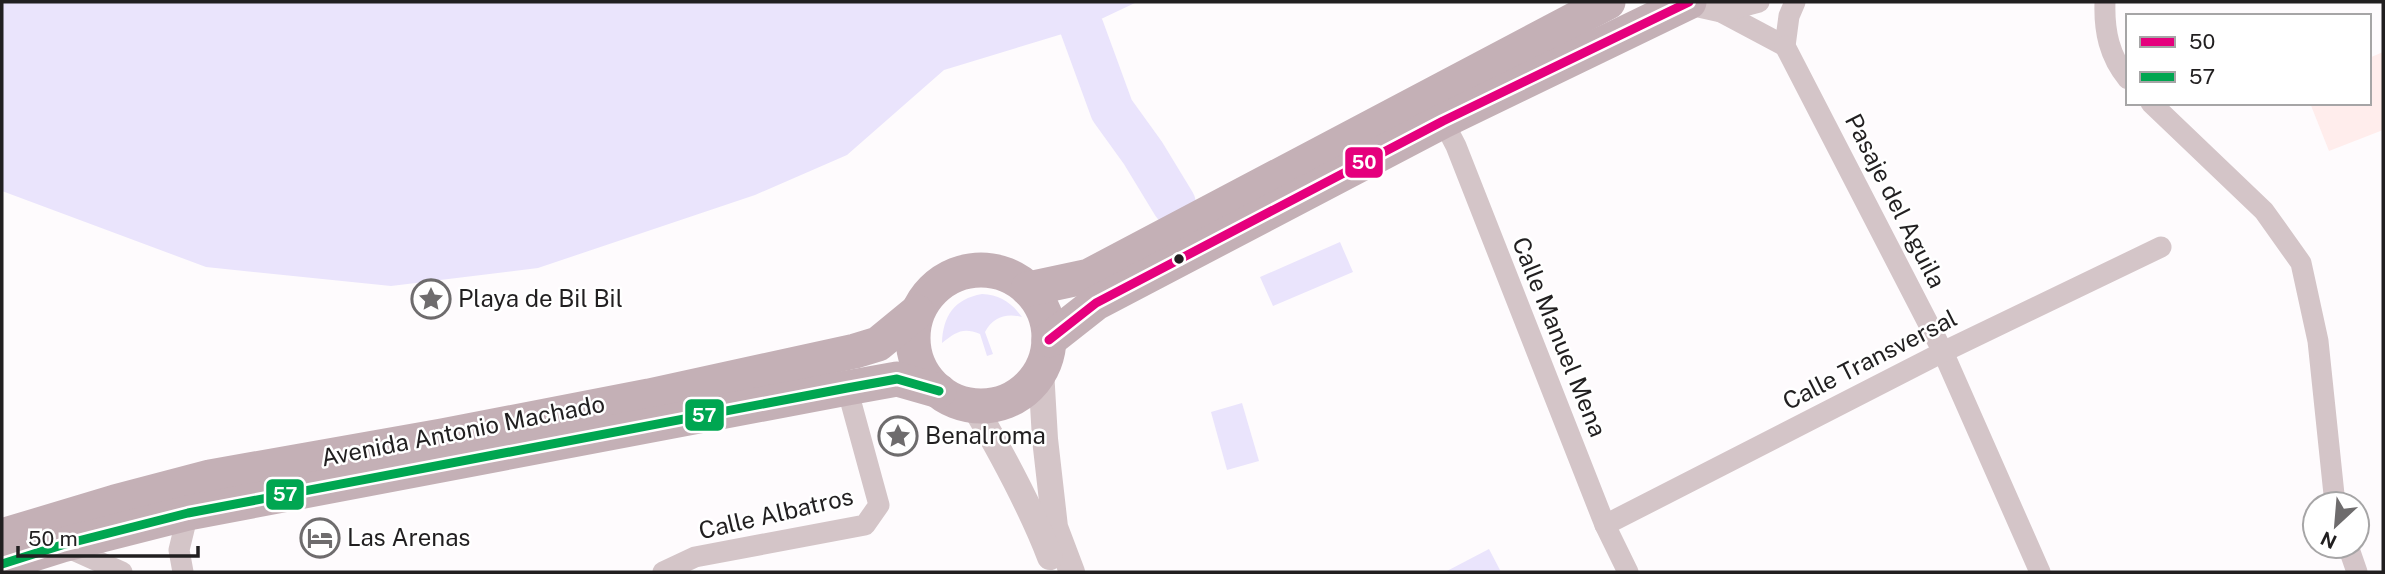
<svg xmlns="http://www.w3.org/2000/svg" width="2385" height="574" font-family="'Public Sans',sans-serif">
	<rect width="100%" height="100%" fill="#fefbfd"/>
	<!-- green -->
	<path fill="#ffedec" d="M2383,52V130L2329,151L2310,103H2369V58Z"/>
	<!-- water -->
	<g fill="#eae4fc">
		<path d="M2,2H1137L1082,28L944,70L847,155L755,195L538,268L391,286L206,267L2,191Z"/>
		<path d="M1340,242L1353,272L1273,306L1260,277Z"/>
		<path d="M982,294C1000,295 1011,302 1022,317C1006,313 993,317 985,332L993,354L987,356L980,334C963,327 956,332 942,343C943,316 954,299 982,294Z"/>
		<path d="M1242,403L1259,461L1227,470L1211,412Z"/>
		<path d="M1489,549L1501,572H1445Z"/>
	</g>
	<g fill="none" stroke-linecap="round" stroke-linejoin="round">
		<!-- river -->
		<path stroke="#eae4fc" stroke-width="44" d="M1082,28L1112,110L1143,153L1174,204"/>
		<!-- minor -->
		<g stroke="#d4c5c8" stroke-width="21">
			<path d="M2105,2C2104,31 2109,56 2128,79"/>
			<path d="M1685,4L1721,12L1785,46L1789,16L1795,2"/>
			<path d="M1721,12L1759,2"/>
			<path d="M1785,46L1943,352L2040,572"/>
			<path d="M2151,103L2264,211L2301,263L2318,341L2335,504"/>
			<path d="M1443,121L1456,146L1605,525L1628,572"/>
			<path d="M1605,525L1943,352L2161,247"/>
			<path d="M64,546L122,572"/>
			<path d="M2348,546L2357,572"/>
			<path d="M183,572L179,550L188,513"/>
			<path d="M663,572L695,557L865,525L879,505L847,388"/>
		</g>
		<!-- tertiary -->
		<g stroke="#d4c5c8" stroke-width="26">
			<path d="M1041,370L1045,439L1055,527L1072,572"/>
			<path d="M974,406C1002,454 1030,505 1050,557"/>
		</g>
		<!-- primary -->
		<g stroke="#c4b0b6" stroke-width="35">
			<circle cx="981" cy="338" r="68"/>
			<path d="M1028,289L1089,276L1608,2"/>
			<path d="M1049,340L1096,303L1443,121L1689,2"/>
			<path d="M2,536L115,502L210,477L442,436L649,396L855,351L878,344L917,312"/>
			<path d="M2,564L62,545L188,513L847,388L897,379L939,391"/>
		</g>
		<!-- bus-1 casing -->
		<g stroke="#fff" stroke-width="14">
			<path id="bus-1" d="M1049,340L1096,303L1443,121L1689,2"/>
		</g>
		<!-- bus-2 casing -->
		<g stroke="#fff" stroke-width="14">
			<path id="bus-2" d="M2,564L62,545L188,513L847,388L897,379L939,391"/>
		</g>
		<!-- bus-1 -->
		<use href="#bus-1" stroke="#e5007d" stroke-width="9"/>
		<!-- bus-2 -->
		<use href="#bus-2" stroke="#00a651" stroke-width="9"/>
	</g>
	<!-- icons -->
	<defs>
		<g id="sight-ring" transform="scale(2.0125)"><circle r="9.5" fill="#fff" stroke="#6e6c6d" stroke-width="1.5"/><path d="M0-6L1.8-2.2L6-1.7L2.9 1.2L3.7 5.4L0 3.3L-3.7 5.4L-2.9 1.2L-6-1.7L-1.8-2.2Z" fill="#6e6c6d"/></g>
		<g id="hotel-ring" transform="scale(2.0125)"><circle r="9.5" fill="#fff" stroke="#6e6c6d" stroke-width="1.5"/><path d="M-6-4.5h1.5V1H6V5H4.5V3h-9V5H-6ZM-4 0a1.8 1.8 0 1 1 3.6 0ZM.5 0V-2.5h3Q6-2.5 6 0Z" fill="#6e6c6d"/></g>
	</defs>
	<g fill-rule="evenodd">
		<use href="#sight-ring" x="431" y="299"/>
		<use href="#sight-ring" x="898" y="436"/>
		<use href="#hotel-ring" x="320" y="538"/>
	</g>
	<!-- markers -->
	<circle fill="#211f20" stroke="#fff" stroke-width="2.5" cx="1179" cy="259" r="6"/>
	<g text-anchor="middle" stroke-width="5" stroke-linejoin="round" paint-order="stroke">
		<!-- street labels -->
		<g font-size="24" fill="#211f20" stroke="#fff">
			<text transform="translate(1895 201) rotate(63)" y="8">Pasaje del Aguila</text>
			<text transform="translate(1559 337) rotate(68)" y="8">Calle Manuel Mena</text>
			<text transform="translate(1870 360) rotate(-27)" y="8">Calle Transversal</text>
			<text transform="translate(463 431) rotate(-11)" y="8">Avenida Antonio Machado</text>
			<text transform="translate(776 514) rotate(-13)" y="8">Calle Albatros</text>
		</g>
		<!-- poi labels -->
		<g font-size="24" fill="#211f20" stroke="#fff" text-anchor="start">
			<text x="458" y="307">Playa de Bil Bil</text>
			<text x="925" y="444">Benalroma</text>
			<text x="347" y="546">Las Arenas</text>
		</g>
	</g>
	<g stroke="#fff" stroke-width="2.5">
		<rect x="1344" y="146" width="40" height="33" rx="7" fill="#e5007d"/>
		<rect x="684" y="398" width="41" height="34" rx="7" fill="#00a651"/>
		<rect x="265" y="478" width="40" height="33" rx="7" fill="#00a651"/>
	</g>
	<g font-size="19" text-anchor="middle" font-weight="bold" fill="#fff">
		<text x="1364" y="169">50</text>
		<text x="704" y="422">57</text>
		<text x="285" y="501">57</text>
	</g>
	<!-- border -->
	<rect width="2385" height="574" fill="none" stroke="#211f20" stroke-width="7"/>
	<!-- legend -->
	<rect x="2126" y="14" width="245" height="91" fill="#ffffff" stroke="#a6a5a6" stroke-width="2"/>
	<rect x="2140" y="37" width="35" height="10" fill="#e5007d" stroke="#a6a5a6" stroke-width="2"/>
	<text x="2189" y="49" font-size="21" fill="#211f20">50</text>
	<rect x="2140" y="72" width="35" height="10" fill="#00a651" stroke="#a6a5a6" stroke-width="2"/>
	<text x="2189" y="84" font-size="21" fill="#211f20">57</text>
	<!-- north arrow -->
	<g transform="translate(2336 525) rotate(206)"><circle r="33" fill="#ffffff" stroke="#a6a5a6" stroke-width="2"/>
	<path d="M0-5L12 26L0 18L-12 26Z" fill="#6e6c6d"/>
	<text y="-10" font-size="19" font-weight="bold" text-anchor="middle" fill="#211f20">N</text>
	</g>
	<!-- scale -->
	<path d="M18 546v10h180v-10" fill="none" stroke="#211f20" stroke-width="3.5"/>
	<text x="28" y="546" font-size="21" fill="#211f20" stroke="#ffffff" stroke-width="5" paint-order="stroke">50 m</text>
</svg>
